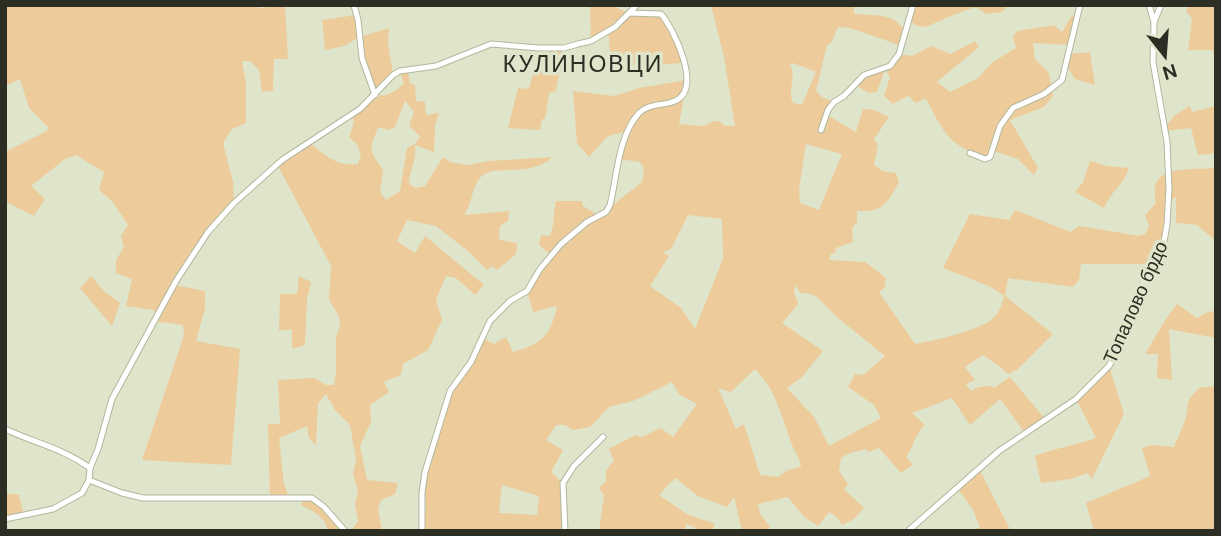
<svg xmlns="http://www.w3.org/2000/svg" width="1221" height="536" font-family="'DM Sans',sans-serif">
	<rect width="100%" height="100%" fill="#dfe5ca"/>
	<!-- green -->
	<g fill="#edcb9b" fill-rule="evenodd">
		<path d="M5,5H250L261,8L285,5L288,59H274L273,91L262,92L259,70L250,61H242L246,84V123L232,129L223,143L233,182L234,203L208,232L174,285L205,291V308L196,341L240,349L231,465L142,460L184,335L183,325L154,321L158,314L153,310L126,306L132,279L116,273V260L124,247L121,236L128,225L112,201L99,190L104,172L76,155L65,159L31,186L45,199L34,216L5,201V152L47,131L48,127L29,108L20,79L5,86Z"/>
		<path d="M590,5H610L629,13L661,14L667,21L684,63L665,64L660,68H647L611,61L608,31L591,41Z"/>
		<path d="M711,5H854V14C876,16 892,12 905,31L902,46L850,28L838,27L831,43L827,45L816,91L822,97L834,102L827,115L856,132L863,109L874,110L889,117L874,139L878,145L874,165L882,171L896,173L899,182C887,203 885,212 857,211V222L852,228L853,242L836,248L835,253L831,254L829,260L865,262L886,278L885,287L879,292L915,344C933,341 977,331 991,320C999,314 1002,305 1004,296L991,287L943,268L970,214L1009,220L1015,210L1071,232L1079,226L1139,236L1145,234L1149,226L1145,215L1156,203C1155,198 1154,191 1155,186C1160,165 1199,170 1216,168V241L1197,225L1176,223V197L1168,202L1164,242L1151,264H1081L1079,280L1073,287L1008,278L1005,296L1053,334L1018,369L1008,374C1001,366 992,362 983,355L965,367L975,380L966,384L971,391L979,387L991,386L994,388L1010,377L1046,420L1025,433L1000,399L970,425L952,398L912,413L925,425C914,435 914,446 906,457L913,465L901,473L879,448L868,452L866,449L850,453L841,458L839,471L848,484L844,489L864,508L854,519L842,525L837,517L829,512L818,526L804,517L788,497L758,504L760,514L770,527L766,531H742L734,497L727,507L698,496L675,478L659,495L687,514L715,524L712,531H697L694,527L686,524L685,531H599L604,496L599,488L606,481V471L614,460L609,449L635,435L641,437L661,428L673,437L697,404L679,394L672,382L633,401L609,407L590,427L573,430L565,425H556L546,440L563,450L551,472L563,483L565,531H422L420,516L426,512L425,472L450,391L471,362L482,338L494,344L506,337L513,352C542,344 551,335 557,306L533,312L527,291L540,269L552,256L539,245L541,235L550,236C555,224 553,213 556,201H582L583,206L599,216L642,182L644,168L640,162L619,159L629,131L608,136L589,157L577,143L573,91L614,96L639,88L687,80L679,124L703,126L714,121H719L725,126H735L724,57ZM793,63L816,72L802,105L793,103C787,89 797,77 790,64ZM806,144L842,154L819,210L800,203L799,189ZM688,215L722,219L723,259L695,329L681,308L650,286L669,256L663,252L671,249ZM796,285L800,293L812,294L818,298L837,317L885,356L863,375L855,374L848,387L874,405L881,418L829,446L814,417L787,388L802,377L823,351L782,323L798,304L794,291ZM755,369C776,390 781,415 791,442C794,452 800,457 801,467L788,470L778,477L760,475L744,424L736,429L718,388L731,392ZM502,485L539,496L537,515L499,513Z"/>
		<path d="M913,5H1008L1002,12L986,14L976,7C965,10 954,15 944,19C928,25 923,33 908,19Z"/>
		<path d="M1189,5H1216V68L1213,50H1188L1192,19L1186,11Z"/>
		<path d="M1080,14L1070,45L1033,43L1035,59L1049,73L1053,96L1044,107L1010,120L1038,168L1034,175L1018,159L994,151L990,157C950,149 943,132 926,98L916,103L908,96L893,104L884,96L890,77L885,69L877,92L869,93L854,84L857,80L890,66L899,54L912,56L931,46L951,54L975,41L979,47L937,82L950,92L978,78L993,62L1016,48L1013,37L1017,31L1054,25L1062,32L1071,17Z"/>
		<path d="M357,15L360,37L389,28L388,43L393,75L375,95C388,97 396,92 404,83L400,71L407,69L410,83L415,85L416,101L425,102L426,115L439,113L435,125L434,152L415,145C417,159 410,169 409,184L416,188L425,186L443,157L450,162L468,165L489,161L553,157C529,178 498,164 483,175C471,185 473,204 464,215L509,211L508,221L500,226L499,240L517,243L516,254L497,270L492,266L487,270L468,251L436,226L407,220L397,241L415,253L425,236L484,285L475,295L456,278L446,276L436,300L442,320L428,350L403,364L401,375L384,382L389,392L370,405L371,422L360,446L367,480L398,483L395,494L381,500L378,509L382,531H351L358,521L355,505L358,491L353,474L356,460L350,425L335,410L326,394L318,403L316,445L309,438L307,426L279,438L284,484L289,498L270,499L268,424H280L278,380L314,378L326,385H334L336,371V339L340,324L339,316L329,300L331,266L277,164L309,142C325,156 338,167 358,164L361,155L357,144L349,137L354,123L352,115L375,94L359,37L344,46L325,50L322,20ZM405,101L414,112L409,126L420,136L415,144L407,148L400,191L386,200L380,192L383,170C367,147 370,151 378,127L388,130L395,127Z"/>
		<path d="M539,48H564L556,91L549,93L545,119H542L540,130L508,128L518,88L529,89Z"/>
		<path d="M1090,52L1095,85L1075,79L1066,65L1069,54Z"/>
		<path d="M1190,106L1192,112L1216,106V153L1198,155L1191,128L1165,131V127L1175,115Z"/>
		<path d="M1090,161L1107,166L1129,168C1124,185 1110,192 1104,208L1075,192L1083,182Z"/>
		<path d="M91,276L105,292L120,303L112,326L80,288Z"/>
		<path d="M299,276L311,282L307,299L305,345L292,349V329L279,331L280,294H297Z"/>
		<path d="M1177,304L1197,318L1210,311L1216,313V338L1169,329L1172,380L1157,378L1158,354H1145L1166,319Z"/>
		<path d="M1109,366L1124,414L1092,479L1088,473L1071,479L1041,483L1035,456C1055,448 1076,445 1096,438L1076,399Z"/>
		<path d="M1216,386V531H1094L1086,503L1150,476L1142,448L1152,445L1174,447L1185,421L1189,399L1199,388Z"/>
		<path d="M979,469L1011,531H971L980,527L973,510L958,489Z"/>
		<path d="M5,493L19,495L24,516L5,519Z"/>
		<path d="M306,497L312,498L345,531H328C325,516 313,511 301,505Z"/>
	</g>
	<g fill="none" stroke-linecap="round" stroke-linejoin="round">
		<!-- street casing -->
		<g stroke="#b1b79d" stroke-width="7">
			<g id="street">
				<path d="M354,5L358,20L362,58L375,95"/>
				<path d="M1154,22L1161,5"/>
				<path d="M821,130L828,110L834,102L844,96L864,75L890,66L899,54L913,5"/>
				<path d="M970,153L985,159L990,157L1000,126L1013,108L1044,94L1062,80L1080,5"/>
				<path d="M5,429C35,443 62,448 90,468"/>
				<path d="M89,480L122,493L143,498H312L324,507L345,531"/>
				<path d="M5,519L53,509L82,493L89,480L90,468L98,449L112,399L176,281L208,232L234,203L282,160L360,109L393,75L400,71L436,66L491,44L539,48H564L578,44L591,41L615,27L637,5"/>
				<path d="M422,531V493L425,472L450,391L471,362L490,321L510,301L527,291L540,269L561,244L587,222L606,212L610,205C617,177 618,136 639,113C649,103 663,106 675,101C703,89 674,29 661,14L629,13"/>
				<path d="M565,531L563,483L574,466L603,437"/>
				<path d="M908,531L999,451L1076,399L1109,366L1119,347L1138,293L1164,242L1167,224L1169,189L1167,142L1153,62L1154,22L1149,5"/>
			</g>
		</g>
		<!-- street -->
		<use href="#street" stroke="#fff" stroke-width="5"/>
	</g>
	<g text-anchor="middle" stroke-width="7" stroke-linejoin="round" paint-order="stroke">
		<!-- street labels -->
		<g font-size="19" fill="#2c2e24" stroke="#dfe5ca">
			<text transform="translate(1135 302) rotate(-66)" y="7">Топалово брдо</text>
		</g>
		<!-- quarter labels -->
		<g font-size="23" letter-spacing="2" fill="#2c2e24" stroke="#dfe5ca">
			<text x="583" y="72">КУЛИНОВЦИ</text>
		</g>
	</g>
	<!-- border -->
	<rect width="1221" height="536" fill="none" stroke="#2c2e24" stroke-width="14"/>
	<!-- north arrow -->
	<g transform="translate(1165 56) rotate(163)" stroke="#dfe5ca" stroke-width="5" paint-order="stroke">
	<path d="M0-5L12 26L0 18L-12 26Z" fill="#2c2e24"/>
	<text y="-10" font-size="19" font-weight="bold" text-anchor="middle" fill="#2c2e24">N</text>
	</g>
</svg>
